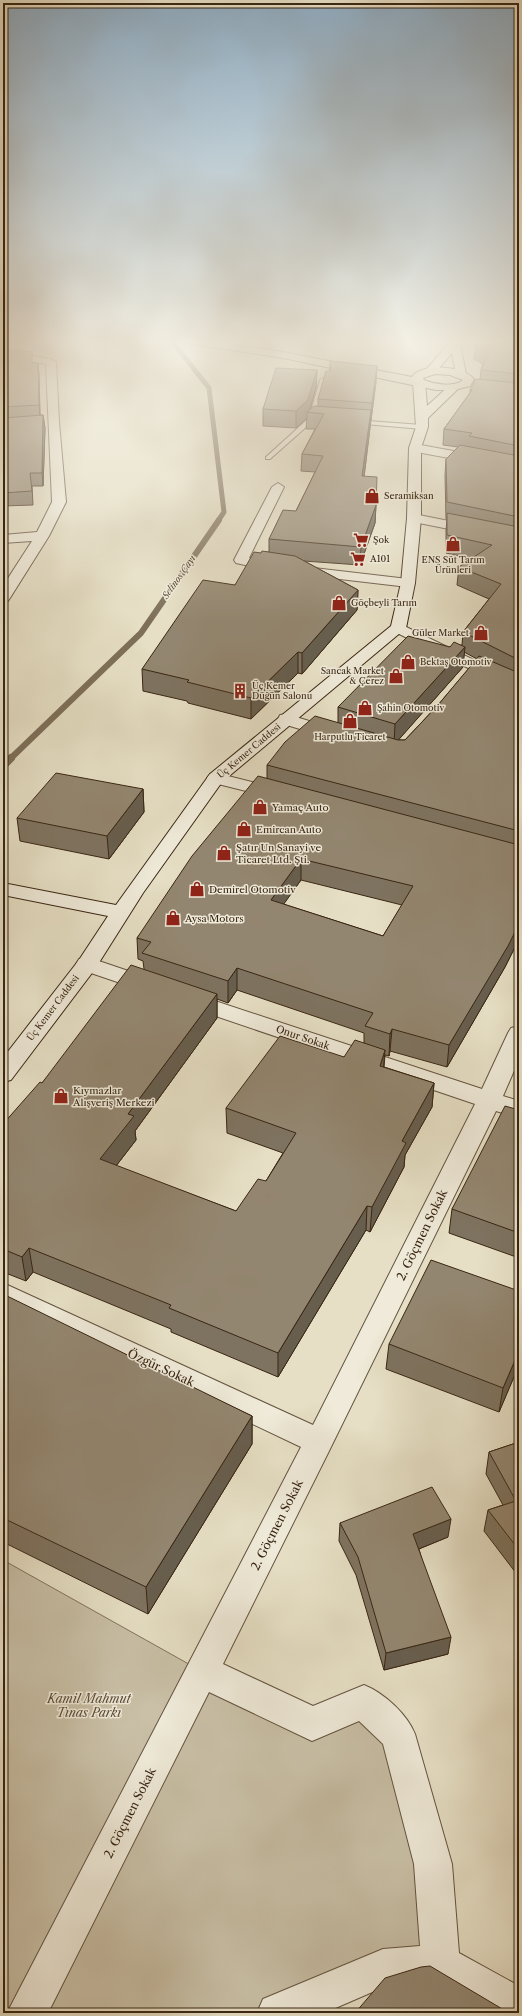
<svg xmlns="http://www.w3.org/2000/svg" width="522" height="2016" font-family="'Libre Caslon Text',serif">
	<rect width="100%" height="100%" fill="#e6dfc5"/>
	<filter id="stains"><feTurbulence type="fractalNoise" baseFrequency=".005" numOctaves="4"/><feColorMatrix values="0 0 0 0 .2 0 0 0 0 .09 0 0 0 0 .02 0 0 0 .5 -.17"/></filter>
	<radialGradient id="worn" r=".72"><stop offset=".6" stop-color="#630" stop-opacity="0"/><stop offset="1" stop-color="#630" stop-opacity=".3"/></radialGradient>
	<!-- green -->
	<path fill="#c9c0a7" stroke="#81735d" d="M3,1560L203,1672L311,1724L364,1702L398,1734L441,1964L277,2013H3Z"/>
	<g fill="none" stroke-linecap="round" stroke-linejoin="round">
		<!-- stream-far2 -->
		<path stroke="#7d6f59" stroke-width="5" d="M175,345L209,388L224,512L218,521"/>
		<!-- stream-far1 -->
		<path stroke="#7d6f59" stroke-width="6" d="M10,759L141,633L219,520"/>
		<!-- stream -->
		<path stroke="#7d6f59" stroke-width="8" d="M3,766L11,758"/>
		<!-- service casing -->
		<g stroke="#645440" stroke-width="2">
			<g id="service">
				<path d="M323,378L326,380L316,417L323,419V421H313L270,459H266V457L309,418L320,380Z"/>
				<path d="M355,420L422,425L425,427L422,429L353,423L352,422Z"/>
			</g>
		</g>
		<!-- minor casing -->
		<g stroke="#645440" stroke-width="2">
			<g id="minor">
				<path d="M3,351L51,359L56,362L59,422L66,502L49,536L10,598L8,601L3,602V586L32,541L3,543V535L37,532L52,502L46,364L3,357Z"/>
				<path d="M415,444L519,463V471L411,451L409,448Z"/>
				<path d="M278,483L284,487L249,558L271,563L408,579L413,580L415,583L413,586L408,587L271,571L236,563L234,560L272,487Z"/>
				<path d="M414,514L519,535V543L409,521L407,518L409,515Z"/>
				<path d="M398,623L519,682V693L393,631L390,628L393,625Z"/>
				<path d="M286,714L339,730L342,734L339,738L333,739L280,723L278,719L280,715Z"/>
				<path d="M216,773L284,790L287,794L284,798L278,799L210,782L207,778L210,774Z"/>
				<path d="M87,957L158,981L161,986L158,991L150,993L79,969L76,964L79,959Z"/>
				<path d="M188,992L482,1089L508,1033L511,1028L519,1026V1059L503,1096L519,1101V1118L496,1111L329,1451L223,1664L313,1706L364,1685C384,1693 407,1714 415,1734L452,1864L459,1953L519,1986V2013H489L438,1984L384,1987L324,2013H257L263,1999L383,1949L420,1946L414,1864L383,1744L359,1721L312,1741L209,1692L48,2013H7L301,1447L3,1306V1283L313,1425L475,1104L180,1004L177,999L180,994Z"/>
			</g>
		</g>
		<!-- secondary casing -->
		<g stroke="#392613" stroke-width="2">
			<g id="secondary">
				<path d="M455,340L460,343L466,374L465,376H457L456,374L452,353L434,374H426L425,372L426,370L451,341Z"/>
				<path d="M419,379L425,382L427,406L450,385L454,384L460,387L428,418V427L421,448V518L415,583L406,628L222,782L143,893L95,969L11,1080L3,1082V1058L79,960L108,916L3,895V883L116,905L210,774L391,626L401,583L407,518L409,448L416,427L413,382Z"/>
			</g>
		</g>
		<!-- primary casing -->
		<g stroke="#392613" stroke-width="2">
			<path id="primary" d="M174,339H197L283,352L412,377C421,362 464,366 474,379L470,386L454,390H436L283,358L179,342ZM435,374L450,375L463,380C454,388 434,384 424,380L423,378Z"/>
		</g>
		<!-- service -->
		<use href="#service" fill="#efead9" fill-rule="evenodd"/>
		<!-- minor -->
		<use href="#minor" fill="#efead9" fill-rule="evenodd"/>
		<!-- secondary -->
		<use href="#secondary" fill="#efead9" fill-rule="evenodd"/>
		<!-- primary -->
		<use href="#primary" fill="#e6dfc5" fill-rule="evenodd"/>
	</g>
	<!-- wall -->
	<g fill="#7e7360" stroke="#392613" fill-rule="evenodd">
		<path d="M476,339H519V939L505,967L447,1067L390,1051L389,1056L385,1055L384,1067L434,1083L432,1107L405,1155L404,1167L370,1232L366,1230L278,1377L171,1332V1329L33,1272L26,1281L3,1272V1124L42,1083L144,969L143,961L138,959L137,938L267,779V765L338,723V707L450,647L462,645L463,632L489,599L457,585L459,567L472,559L446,553V530L447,519H446L445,475L446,459L458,447L443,445L444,429L470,393V390L480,379L481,370L483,364L474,359ZM464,652L477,659L438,705L405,740H398L463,667ZM301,880L402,905L383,936L283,904ZM237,990L364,1033V1043L344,1057L226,1108L227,1133L283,1153L266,1181L236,1211L116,1166L136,1140L135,1131L217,1018V999L228,1003Z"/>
		<path d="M3,350L33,363H38L39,375L40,415H43L45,428L43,486H32L33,505L3,506Z"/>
		<path d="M330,361L376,382L371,420L364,476L376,505L375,523L360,565L304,561L358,590L357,610L302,674L298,673L251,719L188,703L187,701L143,691L142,669L235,585L261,553L269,552V539L296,511L315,472L301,471L302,454L315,429H306L307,418L296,428L263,426V409L317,370L316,387L310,410L318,407V399L330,371Z"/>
		<path d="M143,789L144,812L109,859L20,841L17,818Z"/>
		<path d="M519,1110V1258L449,1233L452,1209Z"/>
		<path d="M3,1298L252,1416V1444L148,1614L3,1542Z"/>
		<path d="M389,1344L519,1365L499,1412L386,1369Z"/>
		<path d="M519,1442V1577L484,1531L488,1510L503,1505L486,1474L489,1452Z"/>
		<path d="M340,1523L448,1537L419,1549L448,1654L384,1670L356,1575L339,1541Z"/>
	</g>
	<!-- shaded-wall -->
	<g fill="#675e4e" stroke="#392613">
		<path d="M38,363L39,375L40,418L39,405Z"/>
		<path d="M377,366L376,382L371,420L372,403Z"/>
		<path d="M317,370L316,387L309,413L307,412V418L296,428V411Z"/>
		<path d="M371,410L370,427L362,494V476Z"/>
		<path d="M43,415L45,428L43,486L42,473Z"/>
		<path d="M376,505L375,523L360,565L361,547Z"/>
		<path d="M3,550L5,563L3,565Z"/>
		<path d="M358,590L357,610L302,674V653Z"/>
		<path d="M465,647L463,667L394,745L395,724Z"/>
		<path d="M298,652V673L251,719V698Z"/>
		<path d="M143,789L144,812L109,859L107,836Z"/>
		<path d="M301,859V880L271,922V900Z"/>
		<path d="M519,924V939L505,967L447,1067L449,1045Z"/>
		<path d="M237,968V990L228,1003V981Z"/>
		<path d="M217,994V1018L135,1131L136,1140L102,1184L100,1159L128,1114Z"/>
		<path d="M392,1029L390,1051L389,1056L390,1034Z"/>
		<path d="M385,1050L383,1074L380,1066Z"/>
		<path d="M434,1083L432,1107L405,1155L404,1167L370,1232L372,1207L402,1141Z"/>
		<path d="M367,1206L366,1230L278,1377V1353Z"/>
		<path d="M29,1248L33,1272L26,1281L22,1257Z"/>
		<path d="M519,1351V1365L499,1412L503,1388Z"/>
		<path d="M252,1416V1444L148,1614L146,1587Z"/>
		<path d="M451,1519L448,1537L411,1552L413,1534Z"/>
		<path d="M451,1637L448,1654L384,1670L386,1653Z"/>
	</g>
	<!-- building -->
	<g fill="#938670" stroke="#392613" fill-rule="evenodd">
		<path d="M476,339H519V374L481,370L489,352L475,344Z"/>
		<path d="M3,350H20L32,352V363H38L39,405L3,407Z"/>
		<path d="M330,361L377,366L372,403L318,399L326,371H331Z"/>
		<path d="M276,368L317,370L308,400L296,411L263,409Z"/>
		<path d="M476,379L519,383V446L469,436L472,433L444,429L472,390H470Z"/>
		<path d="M314,406L371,410L362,476L377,477L376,505L361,547L269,539L283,510L296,511L323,456L302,454L324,414L307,412Z"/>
		<path d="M43,415L42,473H30L32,491L3,493V418Z"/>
		<path d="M460,445L519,456V517L447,502L446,459Z"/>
		<path d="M447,513L519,527V660L463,632L501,584L459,567L492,545L447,535Z"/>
		<path d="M262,551L295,556L358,590L302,653L298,652L251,698L187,682L189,680L142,669L203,580L235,585L254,552L261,553Z"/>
		<path d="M408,636L450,647L454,642L465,647L395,724L338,707Z"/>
		<path d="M479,656L519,673V831L267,765L285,742L315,716L398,740H405L438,705Z"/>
		<path d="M56,773L143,789L107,836L17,818Z"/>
		<path d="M258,776L519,845V924L508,946L449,1045L392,1029L390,1034L365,1026L373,1013L237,968L228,981L142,953L151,942L137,938L192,856ZM301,859L413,886L383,936L271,900Z"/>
		<path d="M131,965L217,994L128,1114L134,1116L100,1159L236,1211L258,1179L266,1181L296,1133L226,1108L280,1036L344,1057L355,1040L385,1050L380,1066L434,1083L402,1141L406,1143L372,1207L367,1206L278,1353L169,1308L171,1305L29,1248L22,1257L3,1249V1124L40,1082L42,1083Z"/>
		<path d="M505,1106L519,1110V1233L452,1209Z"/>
		<path d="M431,1260L519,1291V1351L503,1388L389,1344Z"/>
		<path d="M5,1295L252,1416L146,1587L3,1518V1298Z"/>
		<path d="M519,1442V1550L488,1510L516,1501L489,1452Z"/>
		<path d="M432,1487L451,1519L413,1534L451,1637L386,1653L358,1557L340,1523Z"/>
		<path d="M430,1966L509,2013H355L385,1978L421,1967Z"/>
	</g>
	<!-- sky -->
	<linearGradient id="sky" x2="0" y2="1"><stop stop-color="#8facc2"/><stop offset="0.55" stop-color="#f4f1e5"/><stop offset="1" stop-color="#f4f1e5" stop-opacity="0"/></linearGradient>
	<rect width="522" height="621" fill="url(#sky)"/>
	<!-- icons -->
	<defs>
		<g id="shop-bare" transform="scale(1.2)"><path d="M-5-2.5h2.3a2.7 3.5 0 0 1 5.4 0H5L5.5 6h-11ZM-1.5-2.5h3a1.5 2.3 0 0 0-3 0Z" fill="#8f2418" stroke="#efead9" stroke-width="2.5" paint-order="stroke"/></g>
		<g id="supermarket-bare" transform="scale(1.2)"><path d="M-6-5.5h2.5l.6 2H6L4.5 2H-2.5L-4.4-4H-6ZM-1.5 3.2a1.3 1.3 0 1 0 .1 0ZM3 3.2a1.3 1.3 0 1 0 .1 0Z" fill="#8f2418" stroke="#efead9" stroke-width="2.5" paint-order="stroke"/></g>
		<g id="building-bare" transform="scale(1.2)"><path d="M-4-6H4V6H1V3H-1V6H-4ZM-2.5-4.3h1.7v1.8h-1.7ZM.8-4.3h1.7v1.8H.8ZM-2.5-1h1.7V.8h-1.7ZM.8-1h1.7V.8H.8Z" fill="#8f2418" stroke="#efead9" stroke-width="2.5" paint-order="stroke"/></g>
	</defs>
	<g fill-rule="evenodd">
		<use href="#shop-bare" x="372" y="496"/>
		<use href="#supermarket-bare" x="361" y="540"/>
		<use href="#shop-bare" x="453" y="544"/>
		<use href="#supermarket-bare" x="358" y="559"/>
		<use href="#shop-bare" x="339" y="603"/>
		<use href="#shop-bare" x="481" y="633"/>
		<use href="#shop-bare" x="408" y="662"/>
		<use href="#shop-bare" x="396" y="676"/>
		<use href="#building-bare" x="240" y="691"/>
		<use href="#shop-bare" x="365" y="708"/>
		<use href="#shop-bare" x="350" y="721"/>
		<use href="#shop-bare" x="260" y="807"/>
		<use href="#shop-bare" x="244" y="829"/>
		<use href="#shop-bare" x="224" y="853"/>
		<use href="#shop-bare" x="197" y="889"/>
		<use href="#shop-bare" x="173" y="918"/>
		<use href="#shop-bare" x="61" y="1096"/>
	</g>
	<g text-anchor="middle" stroke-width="3" stroke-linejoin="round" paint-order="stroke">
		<!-- far-poi labels -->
		<g font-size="9" fill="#392613" stroke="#efead9" text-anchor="start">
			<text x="384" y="499">Seramiksan</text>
			<text x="373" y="543">Şok</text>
			<text x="370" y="562">A101</text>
			<text x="453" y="563" text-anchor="middle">ENS Süt Tarım<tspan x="453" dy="10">Ürünleri</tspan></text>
			<text x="351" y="606">Göçbeyli Tarım</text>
			<text x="469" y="636" text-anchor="end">Güler Market</text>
			<text x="420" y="665">Bektaş Otomotiv</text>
			<text x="384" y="674" text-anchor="end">Sancak Market<tspan x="384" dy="10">&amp; Çerez</tspan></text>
			<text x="252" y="689">Üç Kemer<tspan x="252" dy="10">Düğün Salonu</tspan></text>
			<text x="377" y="711">Şahin Otomotiv</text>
			<text x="350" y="740" text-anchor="middle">Harputlu Ticaret</text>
		</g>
		<!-- far-water labels -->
		<g font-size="9" font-style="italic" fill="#5b4b36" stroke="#efead9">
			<text transform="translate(179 577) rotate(-55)" y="3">Selinos Çayı</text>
		</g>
		<!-- far-street labels -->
		<g font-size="9" fill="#392613" stroke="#efead9">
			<text transform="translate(249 751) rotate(-40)" y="3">Üç Kemer Caddesi</text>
			<text transform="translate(53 1008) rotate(-53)" y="3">Üç Kemer Caddesi</text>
		</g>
		<!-- poi labels -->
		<g font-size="10" fill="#392613" stroke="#efead9" text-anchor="start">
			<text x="272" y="811">Yamaç Auto</text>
			<text x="256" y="833">Emircan Auto</text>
			<text x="236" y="851">Şatır Un Sanayi ve<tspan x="236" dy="12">Ticaret Ltd. Şti.</tspan></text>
			<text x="209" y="893">Demirel Otomotiv</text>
			<text x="185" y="922">Aysa Motors</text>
			<text x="73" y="1094">Kıymazlar<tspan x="73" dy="12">Alışveriş Merkezi</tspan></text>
		</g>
		<!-- street labels -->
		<g font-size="10" fill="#392613" stroke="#efead9">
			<text transform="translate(303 1037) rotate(19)" y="4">Onur Sokak</text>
		</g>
		<!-- near-street labels -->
		<g font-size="12" fill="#392613" stroke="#efead9">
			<text transform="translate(422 1235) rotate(-64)" y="4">2. Göçmen Sokak</text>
			<text transform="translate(161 1368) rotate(25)" y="4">Özgür Sokak</text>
			<text transform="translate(277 1525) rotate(-63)" y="4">2. Göçmen Sokak</text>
			<text transform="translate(130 1813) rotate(-63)" y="4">2. Göçmen Sokak</text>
		</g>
		<!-- near-park labels -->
		<g font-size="12" font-style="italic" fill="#5d4c38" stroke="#efead9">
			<text x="89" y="1703">Kamil Mahmut<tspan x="89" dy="14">Tınas Parkı</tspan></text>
		</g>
	</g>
	<!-- margin -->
	<rect width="522" height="2016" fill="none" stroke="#e6dfc5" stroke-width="16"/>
	<rect x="4" y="4" width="514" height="2008" fill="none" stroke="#392613" stroke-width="2"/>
	<rect x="8" y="8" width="506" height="2000" fill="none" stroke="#392613"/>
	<rect width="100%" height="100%" filter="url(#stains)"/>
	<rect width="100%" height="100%" fill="url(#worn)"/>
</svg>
